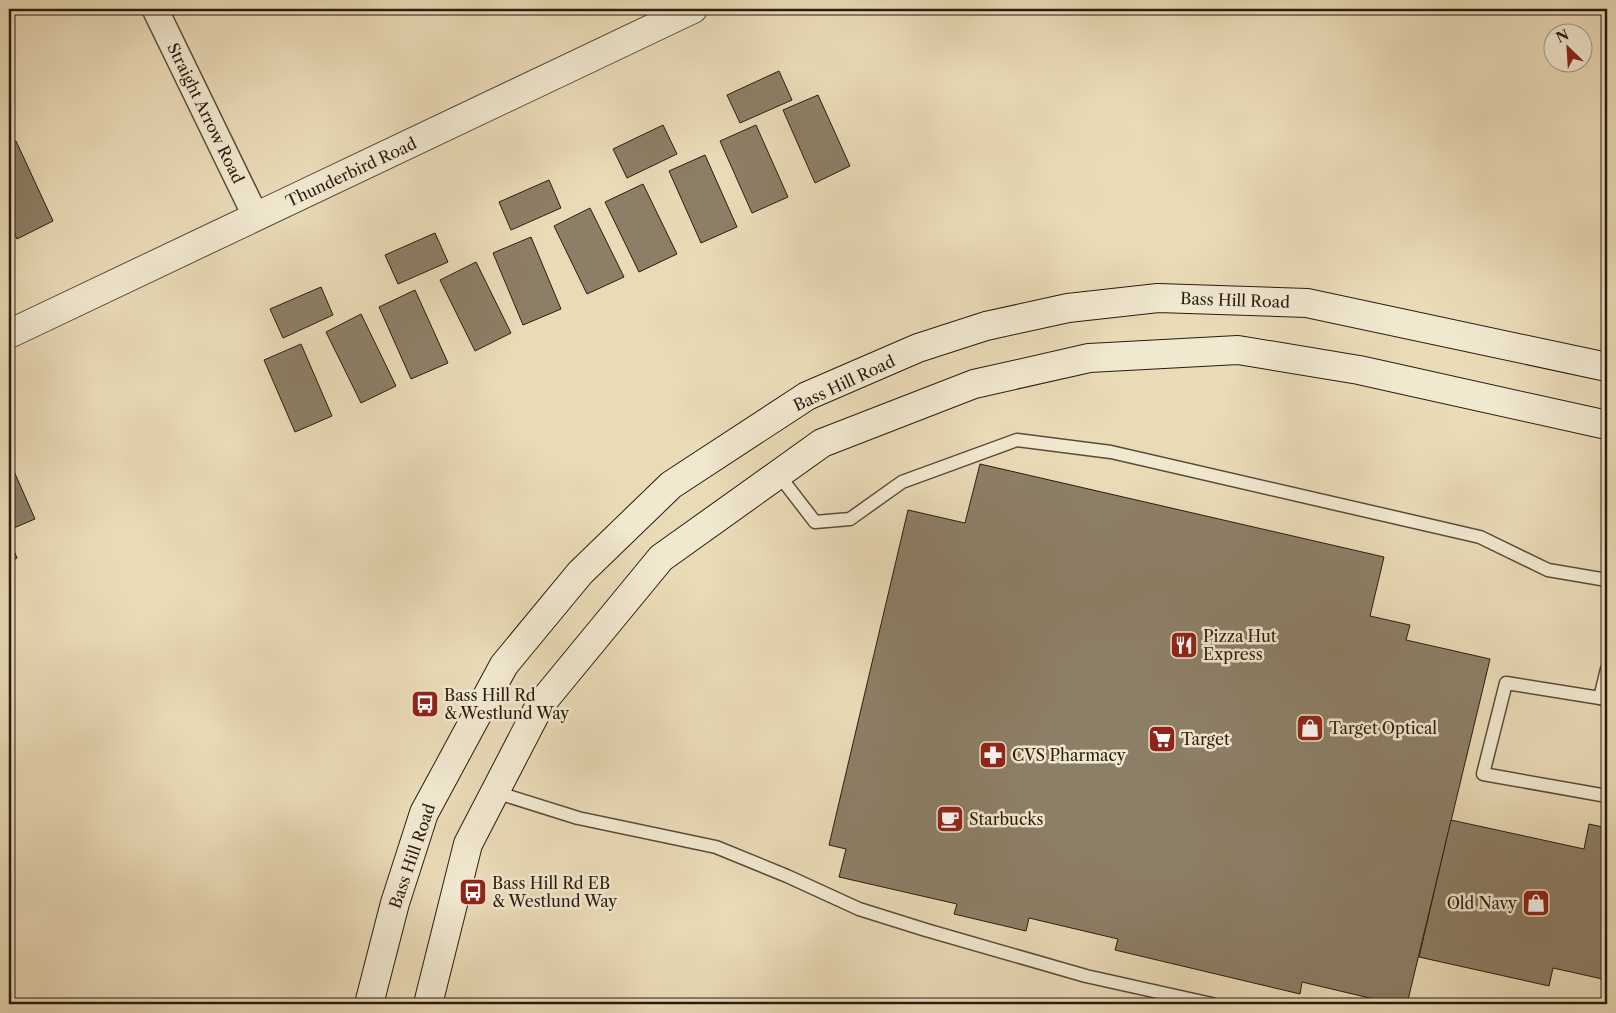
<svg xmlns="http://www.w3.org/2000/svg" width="1616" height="1013" font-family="'Libre Caslon Text',serif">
	<rect width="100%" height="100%" fill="#eadbb7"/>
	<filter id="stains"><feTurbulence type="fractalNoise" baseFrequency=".004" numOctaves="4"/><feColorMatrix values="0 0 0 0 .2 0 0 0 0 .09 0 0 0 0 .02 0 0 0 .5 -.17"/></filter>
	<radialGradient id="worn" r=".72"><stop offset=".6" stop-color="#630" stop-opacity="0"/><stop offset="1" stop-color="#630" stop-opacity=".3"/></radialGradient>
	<!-- building -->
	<g fill="#8d7f67" stroke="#291c10">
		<path d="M779,71L792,100L740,123L727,95Z"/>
		<path d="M818,95L850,166L815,183L783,110Z"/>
		<path d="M663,125L677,154L627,178L613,149Z"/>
		<path d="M756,125L788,197L752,213L720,141Z"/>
		<path d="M16,141L53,221L17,239L9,221V144Z"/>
		<path d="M705,155L737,227L701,243L669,171Z"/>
		<path d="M549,180L561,208L511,230L499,202Z"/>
		<path d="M643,184L677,254L639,272L605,202Z"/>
		<path d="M590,208L624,277L587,294L554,226Z"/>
		<path d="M435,233L448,262L398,284L385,255Z"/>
		<path d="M531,237L561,309L523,325L493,253Z"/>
		<path d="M476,262L511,333L475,351L440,280Z"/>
		<path d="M321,287L333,315L283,338L270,309Z"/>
		<path d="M415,290L448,363L411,379L379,307Z"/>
		<path d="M361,314L396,386L361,403L326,332Z"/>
		<path d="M301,344L332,416L295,432L264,360Z"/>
		<path d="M9,460L35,519L9,530Z"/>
		<path d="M980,464L1384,557L1370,616L1410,625L1406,640L1490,659L1407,1004H1395L1302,982L1300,994L1115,950L1118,939L1029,918L1026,931L954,914L957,904L839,877L846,849L829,845L908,510L965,523Z"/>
		<path d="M9,539L17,558L9,562Z"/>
		<path d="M1451,820L1584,849L1589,824L1607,828V980L1553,968L1549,986L1419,957Z"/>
	</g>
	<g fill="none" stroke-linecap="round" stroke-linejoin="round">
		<!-- service casing -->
		<g stroke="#594c3a" stroke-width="15">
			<g id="service">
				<path d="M778,474L815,522L850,519L902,482L1017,440L1111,452L1480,537L1548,570L1607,580"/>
				<path d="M1600,698L1506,683L1483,774L1607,796"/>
				<path d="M1607,700L1600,698L1607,669"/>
				<path d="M495,792L578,818L716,847L787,876L859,909L926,930L1086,976L1212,1004"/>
			</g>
		</g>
		<!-- minor casing -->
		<g stroke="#594c3a" stroke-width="28">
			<path id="minor" d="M155,9L256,217"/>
		</g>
		<!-- tertiary casing -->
		<g stroke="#594c3a" stroke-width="30">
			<path id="tertiary" d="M9,334L693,9"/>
		</g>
		<!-- secondary casing -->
		<g stroke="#291c10" stroke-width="30">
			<g id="secondary">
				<path d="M369,1004L395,903L424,813L504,665L580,573L671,485L807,396L918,348L986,326L1068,308L1158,298L1307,303L1607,367"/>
				<path d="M428,1004L468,844L540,705L661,558L822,443L974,384L1089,358L1238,350L1359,370L1607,425"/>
			</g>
		</g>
		<!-- service -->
		<use href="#service" stroke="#f1e8d0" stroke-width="12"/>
		<!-- minor -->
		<use href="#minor" stroke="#f1e8d0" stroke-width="25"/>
		<!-- tertiary -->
		<use href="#tertiary" stroke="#f1e8d0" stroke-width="28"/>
		<!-- secondary -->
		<use href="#secondary" stroke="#f1e8d0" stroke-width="28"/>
	</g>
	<!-- icons -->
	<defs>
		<g id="restaurant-square" transform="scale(1.4375)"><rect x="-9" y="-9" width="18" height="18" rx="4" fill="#8f2418" stroke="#f1e8d0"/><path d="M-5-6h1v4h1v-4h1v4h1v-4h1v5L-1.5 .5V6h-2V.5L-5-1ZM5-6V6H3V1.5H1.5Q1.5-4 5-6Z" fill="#fff"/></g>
		<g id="bus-square" transform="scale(1.4375)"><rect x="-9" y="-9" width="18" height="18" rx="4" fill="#8f2418" stroke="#f1e8d0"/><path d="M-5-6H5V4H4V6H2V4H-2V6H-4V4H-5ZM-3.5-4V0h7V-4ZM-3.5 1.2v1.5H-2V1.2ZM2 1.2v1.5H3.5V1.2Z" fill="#fff"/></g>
		<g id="shop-square" transform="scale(1.4375)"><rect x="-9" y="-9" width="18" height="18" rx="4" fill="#8f2418" stroke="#f1e8d0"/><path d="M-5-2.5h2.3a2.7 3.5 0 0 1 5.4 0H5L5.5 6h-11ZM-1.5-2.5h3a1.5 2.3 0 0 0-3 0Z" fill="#fff"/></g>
		<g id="supermarket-square" transform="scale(1.4375)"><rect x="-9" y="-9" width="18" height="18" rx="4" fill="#8f2418" stroke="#f1e8d0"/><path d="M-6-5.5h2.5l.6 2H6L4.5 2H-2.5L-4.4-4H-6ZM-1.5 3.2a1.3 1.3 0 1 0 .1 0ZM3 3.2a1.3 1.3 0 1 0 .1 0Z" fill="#fff"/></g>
		<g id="pharmacy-square" transform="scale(1.4375)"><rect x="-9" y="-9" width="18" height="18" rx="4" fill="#8f2418" stroke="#f1e8d0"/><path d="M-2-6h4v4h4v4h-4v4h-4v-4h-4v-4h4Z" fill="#fff"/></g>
		<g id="cafe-square" transform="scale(1.4375)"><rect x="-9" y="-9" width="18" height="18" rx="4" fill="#8f2418" stroke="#f1e8d0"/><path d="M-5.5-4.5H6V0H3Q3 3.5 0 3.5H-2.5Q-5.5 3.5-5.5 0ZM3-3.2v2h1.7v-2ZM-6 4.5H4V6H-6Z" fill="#fff"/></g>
	</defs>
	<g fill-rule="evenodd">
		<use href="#restaurant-square" x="1184" y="645"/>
		<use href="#bus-square" x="425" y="704"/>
		<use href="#shop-square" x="1310" y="728"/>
		<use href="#supermarket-square" x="1162" y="739"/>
		<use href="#pharmacy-square" x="993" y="755"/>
		<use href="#cafe-square" x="950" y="819"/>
		<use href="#bus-square" x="473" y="892"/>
		<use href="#shop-square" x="1536" y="903"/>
	</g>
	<g text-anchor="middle" stroke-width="5" stroke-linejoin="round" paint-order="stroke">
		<!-- street labels -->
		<g font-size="16" fill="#291c10" stroke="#f1e8d0">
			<text transform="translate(206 113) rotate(64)" y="6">Straight Arrow Road</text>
			<text transform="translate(351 172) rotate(-25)" y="6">Thunderbird Road</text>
			<text transform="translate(1235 300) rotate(2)" y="6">Bass Hill Road</text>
			<text transform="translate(844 383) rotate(-25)" y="6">Bass Hill Road</text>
			<text transform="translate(412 856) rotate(-71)" y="6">Bass Hill Road</text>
		</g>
		<!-- poi labels -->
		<g font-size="16" fill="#291c10" stroke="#f1e8d0" text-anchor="start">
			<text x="1203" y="642">Pizza Hut<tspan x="1203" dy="18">Express</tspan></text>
			<text x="444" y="701">Bass Hill Rd<tspan x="444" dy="18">&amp; Westlund Way</tspan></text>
			<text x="1329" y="734">Target Optical</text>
			<text x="1181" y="745">Target</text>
			<text x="1012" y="761">CVS Pharmacy</text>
			<text x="969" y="825">Starbucks</text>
			<text x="492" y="889">Bass Hill Rd EB<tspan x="492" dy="18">&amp; Westlund Way</tspan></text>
			<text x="1517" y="909" text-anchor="end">Old Navy</text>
		</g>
	</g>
	<!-- margin -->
	<rect width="1616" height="1013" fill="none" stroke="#eadbb7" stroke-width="30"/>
	<rect x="10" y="10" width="1596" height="993" fill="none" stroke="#291c10" stroke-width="2.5"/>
	<rect x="15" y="15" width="1586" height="983" fill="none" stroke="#291c10"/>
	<!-- north arrow -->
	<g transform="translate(1568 48) rotate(335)"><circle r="24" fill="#f1e8d0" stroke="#a19683"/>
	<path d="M0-4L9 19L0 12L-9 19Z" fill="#8f2418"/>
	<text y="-8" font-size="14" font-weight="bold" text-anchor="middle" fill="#291c10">N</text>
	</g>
	<rect width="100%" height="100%" filter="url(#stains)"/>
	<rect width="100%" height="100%" fill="url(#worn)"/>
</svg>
